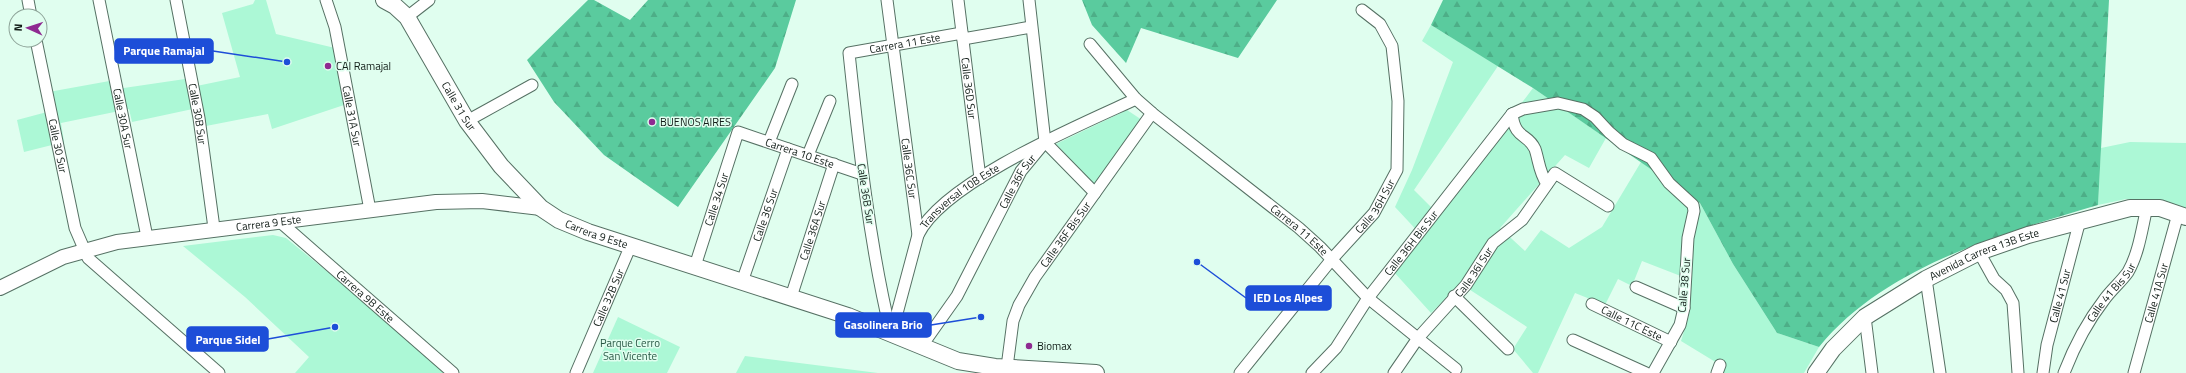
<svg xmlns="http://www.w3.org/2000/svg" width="2186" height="373" font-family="'Titillium Web',sans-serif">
	<defs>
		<pattern id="forest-firs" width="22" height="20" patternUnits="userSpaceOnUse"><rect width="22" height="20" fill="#5acb9e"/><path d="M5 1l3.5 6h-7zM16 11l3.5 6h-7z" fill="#4dae87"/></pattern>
	</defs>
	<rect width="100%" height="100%" fill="#e0feef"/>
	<!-- green -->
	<g fill="#acf8d6">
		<path d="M255,0H266L276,34L335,48L344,105L272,129L268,114L206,126L202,107L132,122L129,109L61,123L64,142L24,152L17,120L47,112L43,93L115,80L117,89L185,79L187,88L240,77L222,13L253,4Z"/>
		<path d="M1431,25L1498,66L1414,190L1438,214L1533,88L1606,138L1589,168L1565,155L1500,228L1525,251L1541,230L1569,248L1602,227L1641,162L1700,203L1733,264L1777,333L1819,347L1804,373H1719L1722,366L1681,341L1689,315L1691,280L1642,261L1632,286L1618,279L1605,305L1575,293L1538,373H1533L1513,349L1527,327L1461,284L1431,313L1393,271L1422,236L1395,207L1412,170L1453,62L1422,41Z"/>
		<path d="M1127,110L1142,120L1094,184L1056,144Z"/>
		<path d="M2130,142L2186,143V209L2155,199H2126L2098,205L2101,148Z"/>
		<path d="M273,235L286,238L351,291L445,373H295L309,357L245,297L183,246Z"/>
		<path d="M618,317L680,347L667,373H593Z"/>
		<path d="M745,356L878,373H736Z"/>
	</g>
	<!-- forest -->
	<g fill="url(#forest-firs)">
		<path d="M588,0H594L630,20L648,0H796L775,68L678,207L604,155L554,102L527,60Z"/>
		<path d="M1082,0H1277L1238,58L1141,28L1126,63L1092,25Z"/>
		<path d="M1443,0H2109L2098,205C2001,234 1885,266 1819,347L1777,333L1733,264L1700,203L1533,88L1431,25Z"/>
	</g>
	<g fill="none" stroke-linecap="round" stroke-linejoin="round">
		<!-- minor casing -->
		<g stroke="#567164" stroke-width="13">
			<g id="minor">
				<path d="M28,0L31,16"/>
				<path id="s1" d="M99,0L147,237"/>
				<path id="s2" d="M176,0L199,118L214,228"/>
				<path id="s3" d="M326,0L335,27L370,210"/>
				<path id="s4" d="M887,0L918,235L892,332"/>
				<path id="s5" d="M958,0L980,178"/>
				<path d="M407,17L429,0"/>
				<path d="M963,39L1031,27"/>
				<path id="s6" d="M36,40L75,228L88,258L219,373"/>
				<path id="s7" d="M1090,44L1136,99L1152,113L1299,228L1320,247L1368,298L1456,369"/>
				<path d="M1512,114L1523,109L1558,103L1583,109L1595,117L1609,132L1623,144L1651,158L1669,183L1693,205L1694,211L1688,238L1684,308L1680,325L1653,373"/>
				<path d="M1512,114C1515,140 1528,133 1535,149C1539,161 1539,172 1547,184"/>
				<path d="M467,121L532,85"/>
				<path d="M769,142L792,84"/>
				<path d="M1045,142L1095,193"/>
				<path d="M808,155L830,101"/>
				<path id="s8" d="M278,220L453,373"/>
				<path id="s9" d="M918,235C943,182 1082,124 1136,99"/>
				<path d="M1979,252L1994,279L2006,290L2013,303L2018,373"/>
				<path id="s10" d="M695,266L738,132L862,174"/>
				<path d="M1926,279L1940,373"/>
				<path id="s11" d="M742,282L788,149"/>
				<path d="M1636,287L1684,308"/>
				<path d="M1454,296L1508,349"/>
				<path id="s12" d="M791,297L834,164"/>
				<path id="s13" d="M1592,304L1671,342"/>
				<path d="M1865,317L1872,373"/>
				<path id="s14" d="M891,334C869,242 859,147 849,53L962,33"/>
				<path d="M1573,340L1646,373"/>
				<path id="s15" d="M921,347L957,296L1021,171L1045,142L1029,0"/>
				<path id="s16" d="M1007,367L1013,321L1019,305L1035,277L1152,113"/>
				<path id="s17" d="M576,373L631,245"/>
				<path id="s18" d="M1240,373L1332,259L1374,213L1397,170L1398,101L1392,46L1380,24L1362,10"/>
				<path id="s19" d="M1312,373L1336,348L1368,298L1512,114"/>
				<path id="s20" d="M1394,373L1418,338L1466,285L1493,243L1522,220L1555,173L1608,206"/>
				<path d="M1717,373L1720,365"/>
				<path id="s21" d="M2043,373L2047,345L2080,220"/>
				<path id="s22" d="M2064,373C2074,347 2087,322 2104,300C2111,290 2121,282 2128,272C2139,253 2142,228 2147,207"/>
				<path id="s23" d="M2134,373L2178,214"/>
			</g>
		</g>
		<!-- tertiary casing -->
		<g stroke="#567164" stroke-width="16">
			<g id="tertiary">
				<path id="s24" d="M0,288L63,257L117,242L436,202L482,201L541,208"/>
			</g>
		</g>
		<!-- secondary casing -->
		<g stroke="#567164" stroke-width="18">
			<g id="secondary">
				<path id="s25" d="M384,0L395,6L407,17L467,121L501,166L541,208L559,220L588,232L848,316L958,361L995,367L1096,373"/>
				<path id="s26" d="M1816,373L1833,349L1865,317L1926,279L1979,252L2028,235L2130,208H2160L2186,217"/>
			</g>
		</g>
		<!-- minor -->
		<use href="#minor" stroke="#fff" stroke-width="11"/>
		<!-- tertiary -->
		<use href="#tertiary" stroke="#fff" stroke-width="14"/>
		<!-- secondary -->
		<use href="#secondary" stroke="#fff" stroke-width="16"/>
	</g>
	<!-- markers -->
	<g fill="#8f2a91" stroke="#e0feef" stroke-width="1.5">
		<circle cx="328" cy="66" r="4"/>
		<circle cx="652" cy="122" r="4"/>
		<circle cx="1029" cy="346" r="4"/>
	</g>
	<g text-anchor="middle" stroke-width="3" stroke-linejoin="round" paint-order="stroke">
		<!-- street labels -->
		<g font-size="11" fill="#121d18" stroke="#e0feef">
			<text dy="4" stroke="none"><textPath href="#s14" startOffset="341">Carrera 11 Este</textPath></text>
			<text dy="4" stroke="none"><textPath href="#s5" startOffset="89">Calle 36D Sur</textPath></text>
			<text dy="4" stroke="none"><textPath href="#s25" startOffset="132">Calle 31 Sur</textPath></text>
			<text dy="4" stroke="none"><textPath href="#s2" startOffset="116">Calle 30B Sur</textPath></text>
			<text dy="4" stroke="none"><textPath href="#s3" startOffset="119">Calle 31A Sur</textPath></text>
			<text dy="4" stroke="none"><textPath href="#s1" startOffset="121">Calle 30A Sur</textPath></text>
			<text dy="4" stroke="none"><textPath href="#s6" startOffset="108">Calle 30 Sur</textPath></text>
			<text dy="4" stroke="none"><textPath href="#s10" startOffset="206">Carrera 10 Este</textPath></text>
			<text dy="4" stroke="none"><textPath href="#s4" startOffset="170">Calle 36C Sur</textPath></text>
			<text dy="4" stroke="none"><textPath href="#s15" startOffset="192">Calle 36F Sur</textPath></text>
			<text transform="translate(866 194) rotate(81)" y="4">Calle 36B Sur</text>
			<text dy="4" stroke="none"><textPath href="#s9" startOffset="58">Transversal 10B Este</textPath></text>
			<text dy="4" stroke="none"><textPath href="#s10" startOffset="70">Calle 34 Sur</textPath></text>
			<text dy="4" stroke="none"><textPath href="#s18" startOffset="215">Calle 36H Sur</textPath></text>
			<text dy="4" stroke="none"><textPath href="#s11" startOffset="71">Calle 36 Sur</textPath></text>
			<text dy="4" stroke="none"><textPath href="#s24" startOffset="279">Carrera 9 Este</textPath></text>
			<text dy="4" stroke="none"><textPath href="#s12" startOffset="70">Calle 36A Sur</textPath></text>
			<text dy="4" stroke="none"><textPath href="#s7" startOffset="281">Carrera 11 Este</textPath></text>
			<text dy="4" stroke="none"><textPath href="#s25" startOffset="325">Carrera 9 Este</textPath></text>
			<text dy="4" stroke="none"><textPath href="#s16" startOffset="148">Calle 36F Bis Sur</textPath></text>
			<text dy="4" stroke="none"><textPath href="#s19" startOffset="164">Calle 36H Bis Sur</textPath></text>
			<text dy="4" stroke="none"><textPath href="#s26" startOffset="210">Avenida Carrera 13B Este</textPath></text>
			<text dy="4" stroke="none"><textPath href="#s20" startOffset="129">Calle 36I Sur</textPath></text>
			<text transform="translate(1684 285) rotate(-85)" y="4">Calle 38 Sur</text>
			<text dy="4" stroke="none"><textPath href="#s22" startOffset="94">Calle 41 Bis Sur</textPath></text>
			<text dy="4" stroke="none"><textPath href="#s23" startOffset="83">Calle 41A Sur</textPath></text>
			<text dy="4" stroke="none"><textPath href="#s21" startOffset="79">Calle 41 Sur</textPath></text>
			<text dy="4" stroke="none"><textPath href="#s8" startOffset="116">Carrera 9B Este</textPath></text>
			<text dy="4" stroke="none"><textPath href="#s17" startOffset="82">Calle 32B Sur</textPath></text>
			<text dy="4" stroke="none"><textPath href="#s13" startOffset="44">Calle 11C Este</textPath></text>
		</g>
		<!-- poi labels -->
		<g font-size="11" fill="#121d18" stroke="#e0feef" text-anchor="start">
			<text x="336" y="70">CAI Ramajal</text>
			<text x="660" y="126">BUENOS AIRES</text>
			<text x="1037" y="350">Biomax</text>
		</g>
		<!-- park labels -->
		<g font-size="11" fill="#295845" stroke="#e0feef">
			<text x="630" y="347">Parque Cerro<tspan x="630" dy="13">San Vicente</tspan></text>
		</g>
	</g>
	<!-- callouts -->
	<path fill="none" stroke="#1d4ed8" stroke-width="1.5" d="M287 62L213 51M1197 262L1246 298M981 317L931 325M335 327L268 339"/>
	<g fill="#1d4ed8" stroke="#e0feef" stroke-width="1.5">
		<circle cx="287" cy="62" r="4"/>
		<circle cx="1197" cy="262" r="4"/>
		<circle cx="981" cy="317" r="4"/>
		<circle cx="335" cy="327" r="4"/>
	</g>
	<g fill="#1d4ed8" stroke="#1d4ed8" stroke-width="1.5">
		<rect x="115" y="39" width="98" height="24" rx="4"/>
		<rect x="1246" y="286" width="85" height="24" rx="4"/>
		<rect x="836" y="313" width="95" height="24" rx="4"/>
		<rect x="187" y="327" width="81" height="24" rx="4"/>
	</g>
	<g font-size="12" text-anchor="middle" font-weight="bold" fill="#fff">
		<text x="164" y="55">Parque Ramajal</text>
		<text x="1288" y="302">IED Los Alpes</text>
		<text x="883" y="329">Gasolinera Brio</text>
		<text x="228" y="344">Parque Sidel</text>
	</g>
	<!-- north arrow -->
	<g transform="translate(28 28) rotate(273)"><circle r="19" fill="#e0feef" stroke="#8ea499"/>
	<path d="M0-3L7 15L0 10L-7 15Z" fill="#8f2a91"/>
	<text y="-6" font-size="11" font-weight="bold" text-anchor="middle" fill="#121d18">N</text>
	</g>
</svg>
